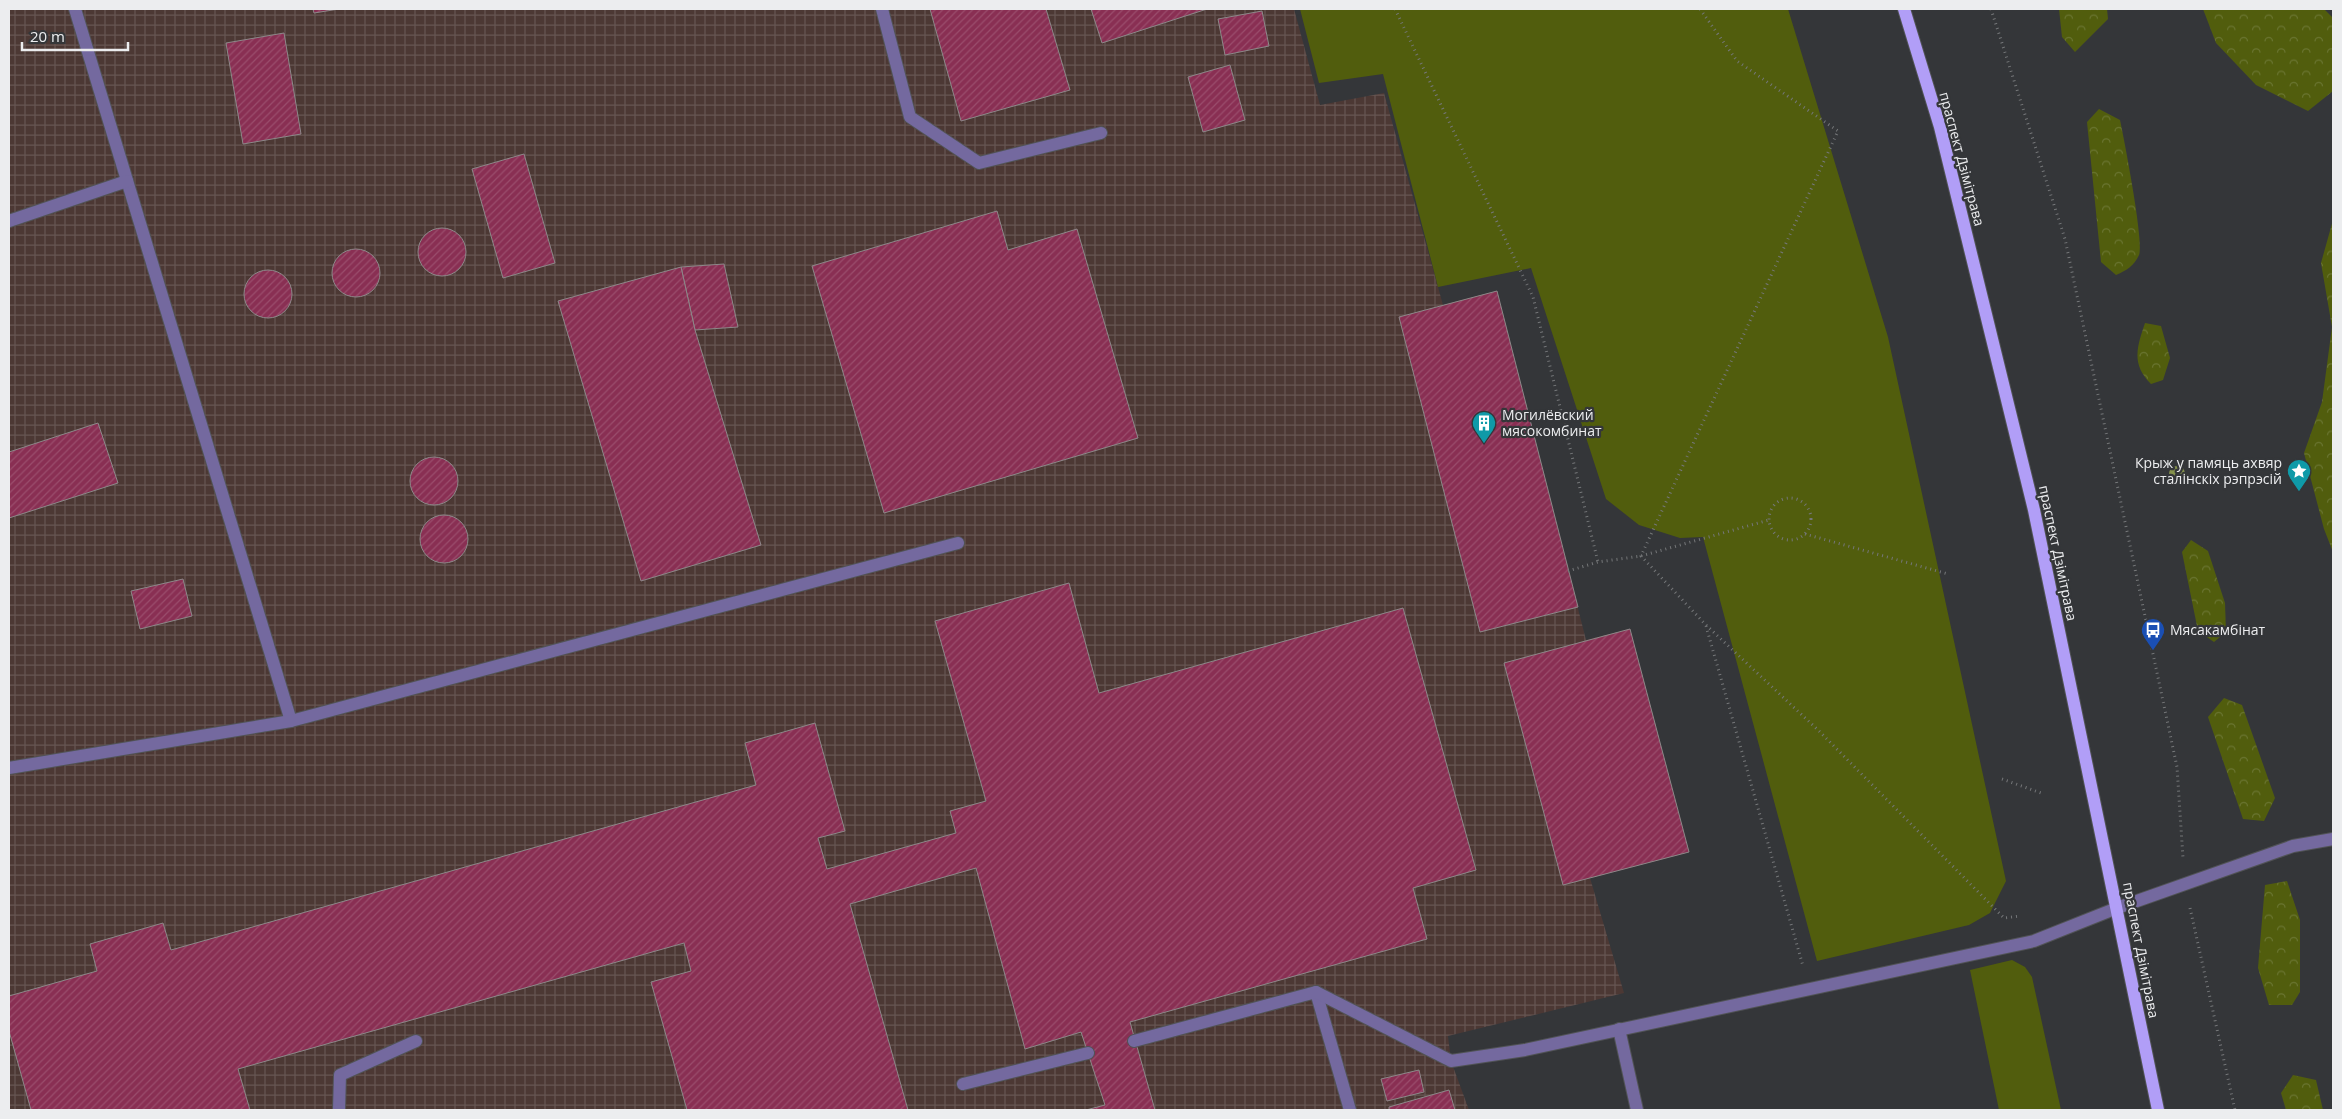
<svg xmlns="http://www.w3.org/2000/svg" width="2342" height="1119" font-family="'Open Sans',sans-serif">
	<defs>
		<pattern id="industrial-grid" width="8" height="8" patternUnits="userSpaceOnUse" patternTransform="scale(1.25)"><rect width="8" height="8" fill="#4c3834"/><path d="M0 4h8M4 0v8" fill="none" stroke="#665552"/></pattern>
		<pattern id="forest-crowns" width="20" height="18" patternUnits="userSpaceOnUse" patternTransform="scale(1.25)"><rect width="20" height="18" fill="#515d0d"/><path d="M2 6a3 3 0 1 1 6 0M12 15a3 3 0 1 1 6 0" fill="none" stroke="#6a7531"/></pattern>
		<pattern id="building-hatch" width="6" height="6" patternUnits="userSpaceOnUse" patternTransform="scale(1.25)"><rect width="6" height="6" fill="#892f53"/><path d="M-1 1l2-2M0 6l6-6M5 7l2-2" fill="none" stroke="#9a4d6c"/></pattern>
	</defs>
	<rect width="100%" height="100%" fill="#343639"/>
	<!-- industrial -->
	<path fill="url(#industrial-grid)" d="M9,9H1294L1320,105L1384,93L1443,305L1497,291L1586,640L1630,629L1689,852L1590,878L1624,993L1448,1036L1451,1061L1469,1110H9Z"/>
	<!-- grass -->
	<g fill="#515d0d">
		<path d="M1300,9H1788L1888,337L2006,881L1990,913L1969,925L1817,961L1703,537L1680,538L1639,525L1606,499L1531,268L1438,287L1383,74L1319,83Z"/>
		<path d="M2012,960L2025,967L2032,977L2061,1110H1999L1970,970Z"/>
	</g>
	<!-- forest -->
	<g fill="url(#forest-crowns)">
		<path d="M2059,9H2107L2108,19L2075,52L2062,37Z"/>
		<path d="M2203,9H2324L2333,18V91L2308,111L2256,85L2216,43Z"/>
		<path d="M2099,109L2120,120C2124,139 2144,242 2139,255C2134,266 2127,270 2116,275L2101,262L2087,122Z"/>
		<path d="M2333,220V552L2324,529L2304,453L2322,402L2332,327L2321,263Z"/>
		<path d="M2145,323L2161,326L2170,358L2163,380L2151,384C2131,364 2137,347 2145,323Z"/>
		<path d="M2191,540L2208,551L2225,603L2226,632L2214,642L2198,631L2182,552Z"/>
		<path d="M2224,698L2242,705L2275,798L2264,821L2243,819L2208,717Z"/>
		<path d="M2287,881L2300,920V992L2292,1005H2269L2258,968L2265,885Z"/>
		<path d="M2293,1075L2316,1080L2323,1110H2286L2281,1093Z"/>
	</g>
	<!-- building -->
	<g fill="url(#building-hatch)" stroke="#8d8889">
		<path d="M313,9H339L314,13Z"/>
		<path d="M930,9H1046L1070,90L961,121Z"/>
		<path d="M1091,9H1207L1102,43Z"/>
		<path d="M1262,11L1269,46L1225,55L1218,19Z"/>
		<path d="M284,33L301,134L243,144L226,43Z"/>
		<path d="M1230,65L1245,120L1203,132L1188,77Z"/>
		<path d="M524,154L555,263L503,278L472,169Z"/>
		<path d="M997,211L1008,250L1077,229L1138,438L884,513L812,266Z"/>
		<circle cx="442" cy="252" r="24"/>
		<circle cx="356" cy="273" r="24"/>
		<path d="M724,264L738,327L695,330L681,267Z"/>
		<path d="M681,267L695,330L761,545L641,581L558,301Z"/>
		<circle cx="268" cy="294" r="24"/>
		<path d="M1497,291L1578,607L1480,632L1399,317Z"/>
		<path d="M98,423L118,483L9,518V452Z"/>
		<circle cx="434" cy="481" r="24"/>
		<circle cx="444" cy="539" r="24"/>
		<path d="M183,579L192,616L140,629L131,591Z"/>
		<path d="M1069,583L1099,693L1403,608L1476,870L1413,888L1427,939L1130,1022L1155,1110H1086L1105,1105L1081,1032L1025,1049L976,868L850,904L908,1110H687L651,982L691,971L684,943L238,1069L250,1110H31L9,1031V996L97,971L90,944L163,923L171,950L756,785L745,743L815,723L845,831L818,838L827,869L956,833L950,811L986,801L935,621Z"/>
		<path d="M1630,629L1689,852L1563,885L1504,663Z"/>
		<path d="M1419,1070L1424,1092L1387,1101L1381,1079Z"/>
		<path d="M1449,1090L1455,1110H1389V1107Z"/>
	</g>
	<g fill="none" stroke-linecap="round" stroke-linejoin="round">
		<!-- service casing -->
		<g stroke="#515356" stroke-width="14">
			<g id="service">
				<path d="M75,9L291,721"/>
				<path d="M882,9L910,117L979,163L1101,133"/>
				<path d="M9,221L127,181"/>
				<path d="M9,768L291,721L958,543"/>
				<path d="M1316,992L1350,1110"/>
				<path d="M1619,1029L1637,1110"/>
				<path d="M1134,1041L1316,992L1451,1061L1525,1050L2034,941L2117,908"/>
				<path d="M963,1084L1088,1053"/>
				<path d="M339,1110L340,1075L416,1041"/>
			</g>
		</g>
		<!-- minor casing -->
		<g stroke="#515356" stroke-width="14">
			<path id="minor" d="M2117,908L2293,846L2333,839"/>
		</g>
		<!-- primary casing -->
		<g stroke="#515356" stroke-width="14">
			<path id="primary" d="M1904,9L1940,127L2034,510L2158,1110"/>
		</g>
		<!-- path -->
		<g stroke="#757779" stroke-width="3" stroke-dasharray="1 4" stroke-linecap="butt">
			<path d="M1395,9L1533,297L1598,562"/>
			<path d="M1700,9L1737,61L1838,131L1641,556L1706,625L1818,730L2004,918L2020,916"/>
			<path d="M1991,9L2065,239L2177,767L2183,858"/>
			<circle cx="1790" cy="519" r="21"/>
			<path d="M1805,534L1948,574"/>
			<path d="M1568,571L1598,562L1641,556L1769,520"/>
			<path d="M1706,626L1803,966"/>
			<path d="M2002,779L2041,793"/>
			<path d="M2190,908L2235,1110"/>
		</g>
		<!-- service -->
		<use href="#service" stroke="#74699f" stroke-width="12"/>
		<!-- minor -->
		<use href="#minor" stroke="#74699f" stroke-width="12"/>
		<!-- primary -->
		<use href="#primary" stroke="#b19ef7" stroke-width="12"/>
	</g>
	<!-- trees -->
	<circle fill="#85924c" cx="2177" cy="474" r="8"/>
	<!-- icons -->
	<defs>
		<g id="building-pin" transform="scale(1.25)"><path d="M0 17L-7.5 6A9.5 9.5 0 1 1 7.5 6Z" fill="#0f9aa8" stroke="#343639"/><path d="M-4-6H4V6H1V3H-1V6H-4ZM-2.5-4.3h1.7v1.8h-1.7ZM.8-4.3h1.7v1.8H.8ZM-2.5-1h1.7V.8h-1.7ZM.8-1h1.7V.8H.8Z" fill="#fff"/></g>
		<g id="sight-pin" transform="scale(1.25)"><path d="M0 17L-7.5 6A9.5 9.5 0 1 1 7.5 6Z" fill="#0f9aa8" stroke="#343639"/><path d="M0-6L1.8-2.2L6-1.7L2.9 1.2L3.7 5.4L0 3.3L-3.7 5.4L-2.9 1.2L-6-1.7L-1.8-2.2Z" fill="#fff"/></g>
		<g id="bus-pin" transform="scale(1.25)"><path d="M0 17L-7.5 6A9.5 9.5 0 1 1 7.5 6Z" fill="#1a4fb4" stroke="#343639"/><path d="M-5-6H5V4H4V6H2V4H-2V6H-4V4H-5ZM-3.5-4V0h7V-4ZM-3.5 1.2v1.5H-2V1.2ZM2 1.2v1.5H3.5V1.2Z" fill="#fff"/></g>
	</defs>
	<g fill-rule="evenodd">
		<use href="#building-pin" x="1484" y="423"/>
		<use href="#sight-pin" x="2299" y="471"/>
		<use href="#bus-pin" x="2153" y="630"/>
	</g>
	<g text-anchor="middle" stroke-width="4.5" stroke-linejoin="round" paint-order="stroke">
		<!-- street labels -->
		<g font-size="14" fill="#ecedef" stroke="#343639">
			<text transform="translate(1962 159) rotate(75)" y="5">праспект Дзімітрава</text>
			<text transform="translate(2058 553) rotate(78)" y="5">праспект Дзімітрава</text>
			<text transform="translate(2141 950) rotate(79)" y="5">праспект Дзімітрава</text>
		</g>
		<!-- poi labels -->
		<g font-size="14" fill="#ecedef" stroke="#343639" text-anchor="start">
			<text x="1502" y="420">Могилёвский<tspan x="1502" dy="16">мясокомбинат</tspan></text>
			<text x="2282" y="468" text-anchor="end">Крыж у памяць ахвяр<tspan x="2282" dy="16">сталінскіх рэпрэсій</tspan></text>
			<text x="2170" y="635">Мясакамбінат</text>
		</g>
	</g>
	<!-- border -->
	<rect width="2342" height="1119" fill="none" stroke="#ecedef" stroke-width="20"/>
	<!-- scale -->
	<path d="M22 42v8h106v-8" fill="none" stroke="#ecedef" stroke-width="2.5"/>
	<text x="30" y="42" font-size="15" fill="#ecedef" stroke="#343639" stroke-width="4" paint-order="stroke">20 m</text>
</svg>
